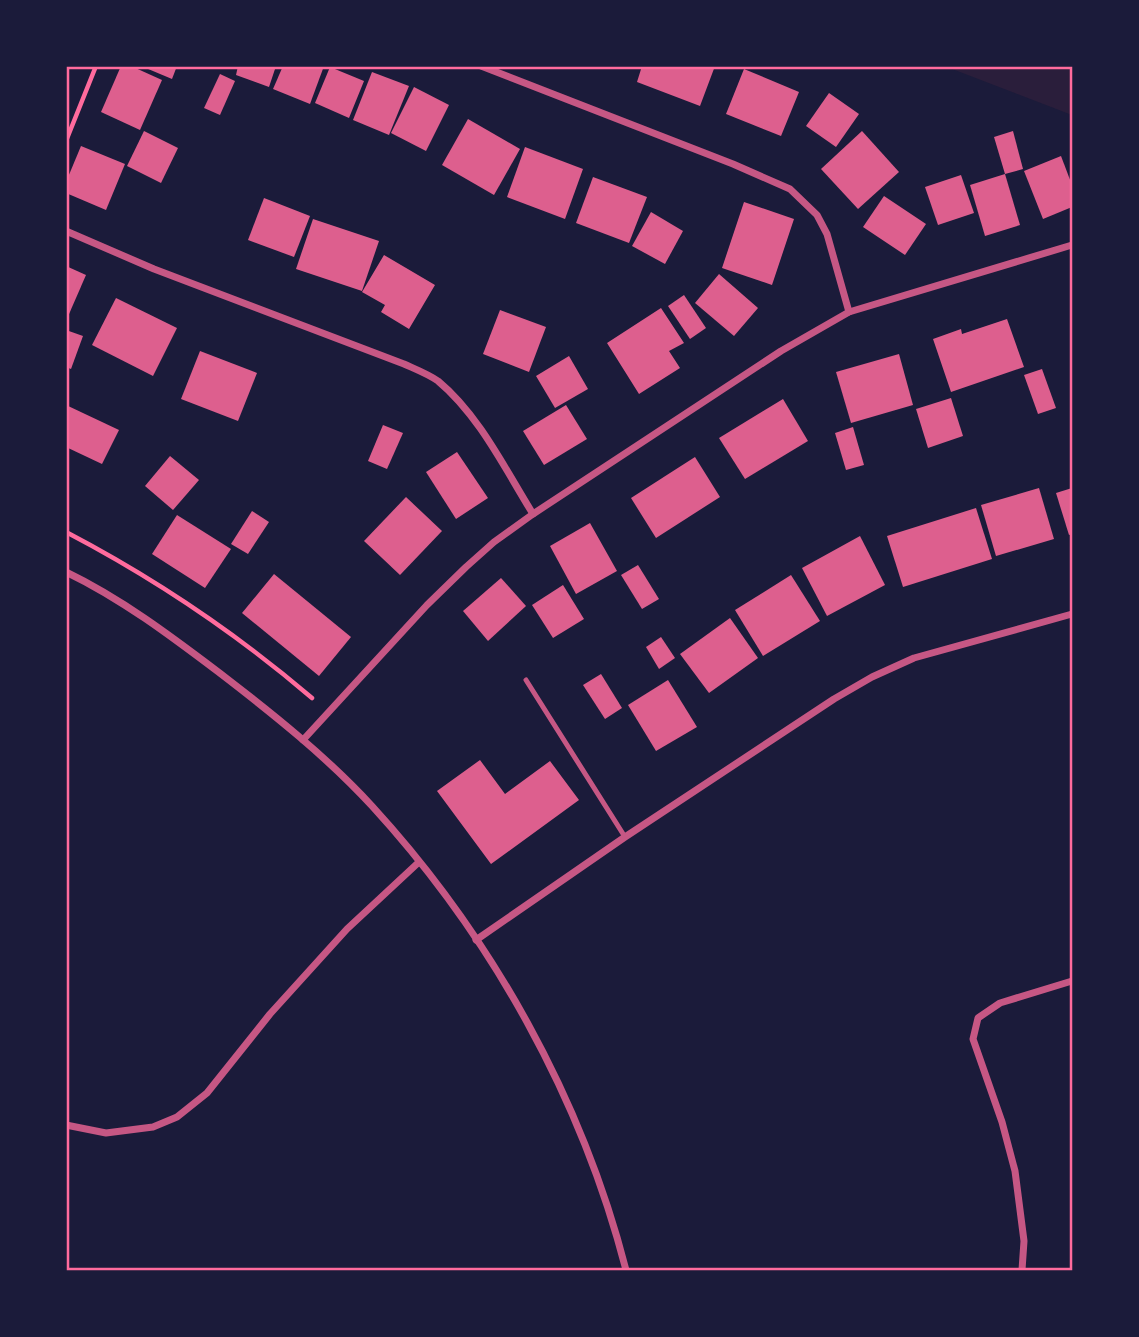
<svg xmlns="http://www.w3.org/2000/svg" width="1139" height="1337" font-family="'PT Sans Narrow',sans-serif">
	<rect width="100%" height="100%" fill="#1b1b3a"/>
	<!-- green -->
	<path fill="#2a1e3b" d="M947,67H1072V115Z"/>
	<!-- building -->
	<g fill="#dd5f8e">
		<path d="M121,66H131L162,80L140,130L101,112Z"/>
		<path d="M141,66H177L172,79Z"/>
		<path d="M238,66H276L269,87L236,75Z"/>
		<path d="M283,66H324L310,104L273,89Z"/>
		<path d="M642,66H715L700,106L637,82Z"/>
		<path d="M330,67L364,81L349,118L315,103Z"/>
		<path d="M744,69L799,92L781,136L726,114Z"/>
		<path d="M372,72L409,86L389,135L353,120Z"/>
		<path d="M220,74L235,81L220,115L204,108Z"/>
		<path d="M414,87L449,105L426,151L391,133Z"/>
		<path d="M829,93L859,114L836,147L806,126Z"/>
		<path d="M468,119L520,149L494,195L442,165Z"/>
		<path d="M144,131L178,148L161,183L127,166Z"/>
		<path d="M862,131L899,172L858,209L821,169Z"/>
		<path d="M1013,131L1023,169L1005,174L994,137Z"/>
		<path d="M81,146L125,164L106,210L66,193V182Z"/>
		<path d="M525,147L583,169L565,219L507,197Z"/>
		<path d="M1061,156L1072,185V207L1043,219L1024,171Z"/>
		<path d="M1005,174L1020,225L985,236L970,185Z"/>
		<path d="M961,175L974,213L938,225L925,187Z"/>
		<path d="M593,177L647,197L629,243L576,223Z"/>
		<path d="M884,196L926,224L905,255L863,227Z"/>
		<path d="M264,198L310,216L294,257L248,240Z"/>
		<path d="M744,202L794,219L772,285L722,268Z"/>
		<path d="M651,212L683,231L665,264L632,246Z"/>
		<path d="M313,219L379,241L362,291L296,269Z"/>
		<path d="M384,255L435,285L409,329L381,312L385,305L362,292Z"/>
		<path d="M66,266L86,275L66,321Z"/>
		<path d="M719,274L758,308L734,336L695,303Z"/>
		<path d="M684,295L706,328L690,339L668,306Z"/>
		<path d="M116,298L177,328L153,376L92,345Z"/>
		<path d="M661,308L684,343L669,351L680,368L639,394L607,343Z"/>
		<path d="M500,310L546,327L529,372L483,354Z"/>
		<path d="M1007,319L1024,367L951,392L933,339L961,329L962,334Z"/>
		<path d="M66,330L83,336L71,369L66,367Z"/>
		<path d="M200,351L257,373L238,421L181,399Z"/>
		<path d="M899,354L913,405L851,423L836,372Z"/>
		<path d="M569,356L588,389L555,408L536,376Z"/>
		<path d="M1042,369L1056,408L1038,414L1024,375Z"/>
		<path d="M951,398L963,436L928,448L916,409Z"/>
		<path d="M783,399L808,441L745,479L719,438Z"/>
		<path d="M66,405L119,430L102,464L66,447Z"/>
		<path d="M566,405L587,439L544,465L523,431Z"/>
		<path d="M383,425L403,433L387,469L368,461Z"/>
		<path d="M853,427L864,465L846,470L835,433Z"/>
		<path d="M457,452L488,498L456,519L426,472Z"/>
		<path d="M170,456L199,480L173,510L145,486Z"/>
		<path d="M695,457L720,497L656,538L631,498Z"/>
		<path d="M1039,488L1054,539L996,556L981,505Z"/>
		<path d="M1072,488V534L1069,535L1056,493Z"/>
		<path d="M406,497L442,531L400,575L364,541Z"/>
		<path d="M976,508L992,559L903,587L887,536Z"/>
		<path d="M252,511L269,522L248,554L231,544Z"/>
		<path d="M177,515L231,549L205,588L152,554Z"/>
		<path d="M590,523L617,571L576,594L550,546Z"/>
		<path d="M860,536L885,585L827,616L802,568Z"/>
		<path d="M638,565L659,599L642,609L621,575Z"/>
		<path d="M274,574L351,637L319,676L242,613Z"/>
		<path d="M791,575L820,621L763,656L735,610Z"/>
		<path d="M501,578L526,606L488,641L463,611Z"/>
		<path d="M563,585L584,619L553,638L532,605Z"/>
		<path d="M730,618L758,658L709,693L680,654Z"/>
		<path d="M661,637L675,658L659,669L646,647Z"/>
		<path d="M601,674L622,708L605,719L583,685Z"/>
		<path d="M668,680L697,727L656,751L628,705Z"/>
		<path d="M480,760L505,794L550,761L579,800L491,864L437,791Z"/>
	</g>
	<g fill="none" stroke-linecap="round" stroke-linejoin="round">
		<!-- path -->
		<g stroke="#ff6b9d" stroke-width="4.5">
			<path d="M66,141L96,66"/>
			<path d="M66,532C154,578 236,633 312,698"/>
		</g>
		<!-- service -->
		<path stroke="#c65784" stroke-width="5" d="M526,680L625,837"/>
		<!-- minor -->
		<g stroke="#c65784" stroke-width="7">
			<path d="M481,66L733,164L790,189L817,215L827,234L849,312"/>
			<path d="M66,231L154,269L404,364C415,369 428,374 438,381C479,415 505,469 533,514"/>
			<path d="M66,572C122,599 172,637 221,674C273,714 327,757 372,806C492,937 582,1099 626,1270"/>
			<path d="M303,740L427,605L466,567L494,542L533,514L781,351L849,312L1072,245"/>
			<path d="M476,940L625,837L834,699L872,677L914,658L1072,614"/>
			<path d="M66,1125L106,1133L153,1127L177,1117L207,1093L270,1014L347,929L419,862"/>
			<path d="M1022,1270L1024,1241L1015,1171L1002,1122L973,1039L978,1018L1000,1003L1072,981"/>
		</g>
	</g>
	<!-- border -->
	<rect width="1139" height="1337" fill="none" stroke="#1b1b3a" stroke-width="136"/>
	<rect x="68" y="68" width="1003" height="1201" fill="none" stroke="#ff6b9d" stroke-width="2.5"/>
</svg>
